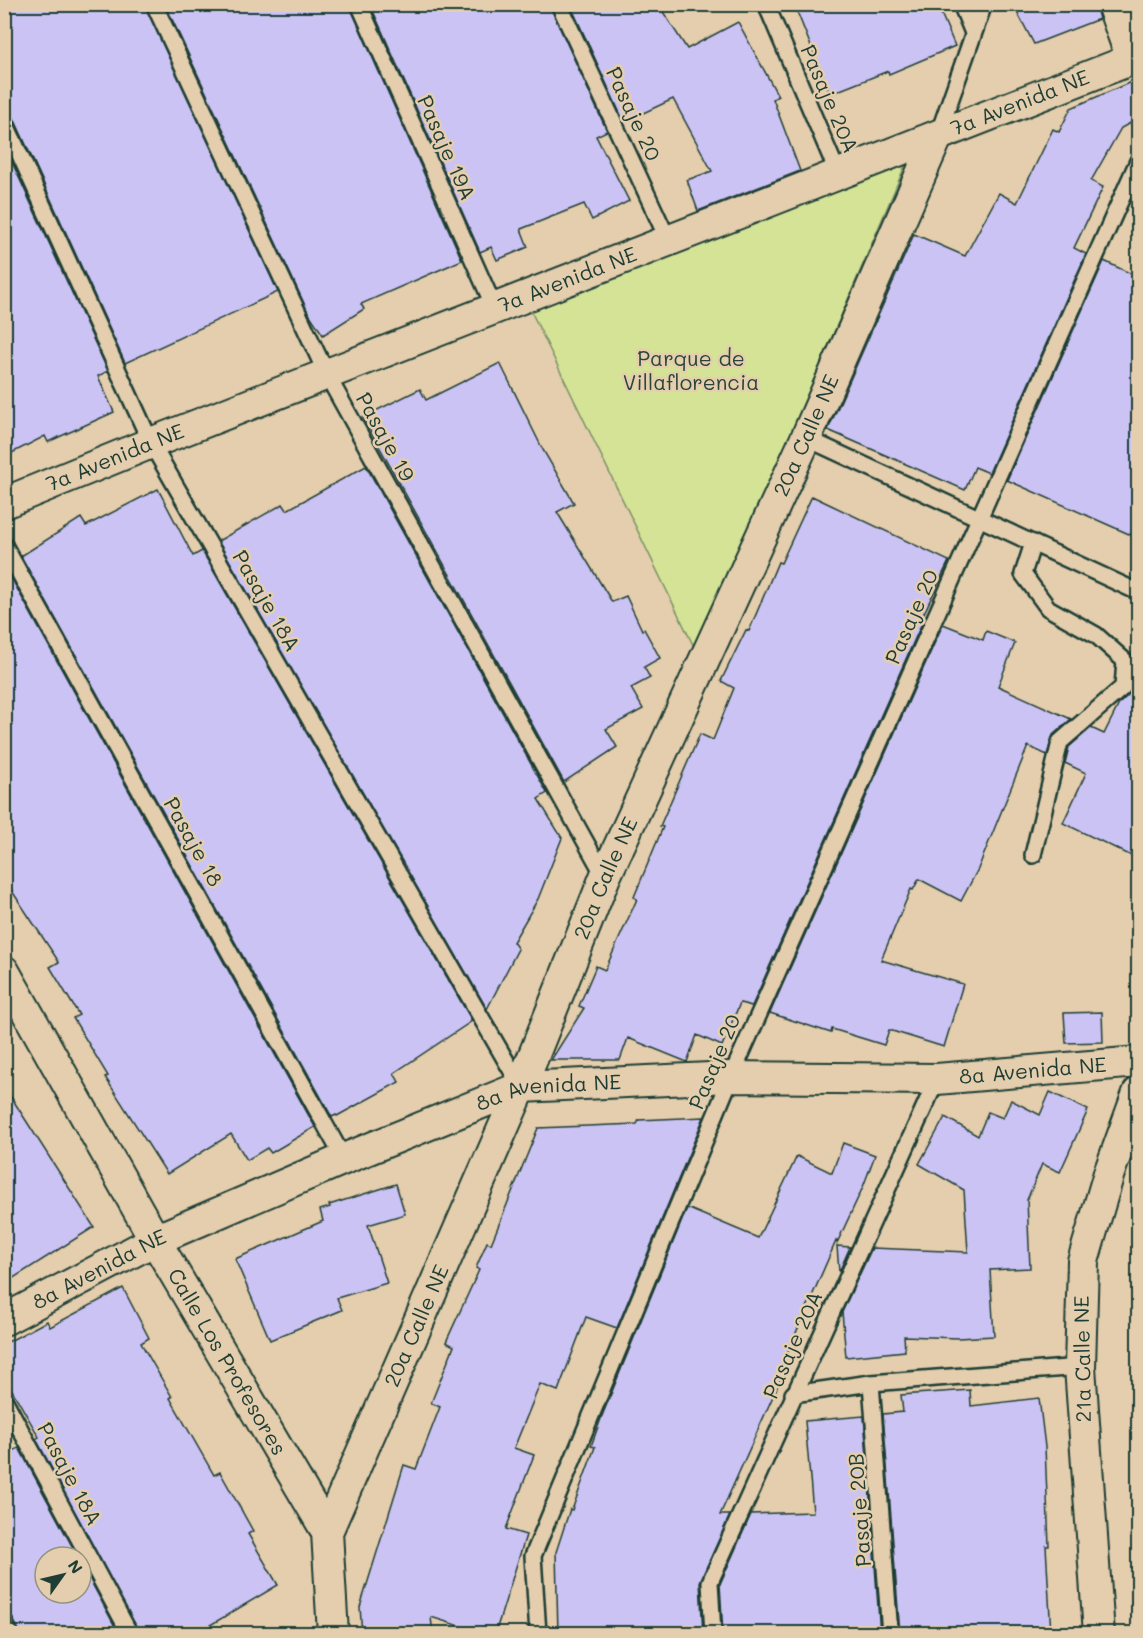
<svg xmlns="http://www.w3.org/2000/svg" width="1143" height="1638" font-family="Mali,sans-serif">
	<rect width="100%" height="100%" fill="#e4cead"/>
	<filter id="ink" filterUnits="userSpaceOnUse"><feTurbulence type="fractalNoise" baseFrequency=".0167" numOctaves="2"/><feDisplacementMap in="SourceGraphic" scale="12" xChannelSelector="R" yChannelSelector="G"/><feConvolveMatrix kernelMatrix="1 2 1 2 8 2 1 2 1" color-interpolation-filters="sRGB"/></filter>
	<g filter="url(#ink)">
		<!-- green -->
		<path fill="#d5e397" stroke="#7a9066" stroke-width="1.5" d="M907,161L697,653L530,309Z"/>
		<!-- building -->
		<g fill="#ccc3f5" stroke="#1f3d34" stroke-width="1.5">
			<path d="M4,4H144L278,292L125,363L13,116L4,110Z"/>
			<path d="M165,4H349L462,260L361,304L364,309L323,335L308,312Z"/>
			<path d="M370,4H549L607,131L596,136L629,201L592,220L584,204L521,229L528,247L497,260L491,247L480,252Z"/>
			<path d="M570,4H658L687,49L738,22L778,96L773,99L800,171L698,211L687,180L712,171L673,99L624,122Z"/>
			<path d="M794,4H937L955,46L889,74L888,71L830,94Z"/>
			<path d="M1013,4H1095L1099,19L1034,44Z"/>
			<path d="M1138,79V119L1121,128L1091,181L1103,187L1074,248L1086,254L989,473L975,467L965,490L828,430L914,234L965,256L999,193L1017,203L1053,129L1059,132L1071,108Z"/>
			<path d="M4,145L108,371L98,376L114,412L48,442L45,436L4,457Z"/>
			<path d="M1104,261L1138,277V538L1007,480Z"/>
			<path d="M500,363L543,450L574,503L557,512L612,602L626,596L642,630L644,629L660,658L644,667L650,678L631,688L643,709L606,729L617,747L564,782L363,417L420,389L426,400Z"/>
			<path d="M366,466L547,793L538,799L562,838L538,899L513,942L518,949L487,1009L218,541L283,504L287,510Z"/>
			<path d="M158,489L193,556L202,551L472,1021L394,1073L399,1082L337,1116L336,1115L332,1117L21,556L81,518L86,526Z"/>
			<path d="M812,496L949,561L923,615L925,616L752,1006L740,1003L722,1046L697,1035L687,1062L628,1038L620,1060H551L584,1008L579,1006L596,966L605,970L637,899L634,897L663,827L660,826L700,734L713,740L734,688L721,681L746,630L749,631L778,562L781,563Z"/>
			<path d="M5,567L315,1127L271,1153L267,1148L247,1160L231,1134L167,1174L105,1077L108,1076L73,1018L79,1015L50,967L59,962L4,879Z"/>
			<path d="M943,624L983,640L986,631L1015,643L998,686L1071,719L1053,735L1047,755L1028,746L978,869L961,901L919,879L913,890L911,889L881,960L963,984L944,1047L889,1030L884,1045L832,1029L831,1033L770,1013Z"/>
			<path d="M1138,662V859L1063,823L1086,773L1065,763L1069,747L1091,728L1104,734L1119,704L1129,694L1132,689L1134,671Z"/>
			<path d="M1102,1012L1103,1042L1066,1043L1064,1013Z"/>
			<path d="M4,1086L94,1227L4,1284Z"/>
			<path d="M1050,1092L1088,1110L1060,1172L1042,1164L1027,1200L1030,1268L990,1270L994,1336L958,1338L904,1336L905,1351L846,1357L842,1312L872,1248L968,1252L964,1190L919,1164L945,1117L978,1136L988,1112L1003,1118L1011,1100L1040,1115Z"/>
			<path d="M704,1117L617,1328L586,1317L558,1391L540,1384L514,1448L534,1455L506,1529L526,1535L495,1634H485L431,1617L433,1634H362L360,1607L404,1465L416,1469L440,1407L431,1403L454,1346L446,1342L479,1270L476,1268L487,1242L491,1244L538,1128L637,1124L639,1120Z"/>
			<path d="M843,1143L875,1155L863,1187L837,1243L836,1241L782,1365L786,1367L720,1515H730L700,1582L703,1634H558L556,1552L570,1509L572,1510L595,1447L591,1446L602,1416L687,1208L758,1238L797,1156L832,1173Z"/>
			<path d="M396,1184L405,1214L368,1225L387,1283L337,1298L342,1310L270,1340L235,1259L323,1221L320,1210L330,1207L329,1205Z"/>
			<path d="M837,1246L850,1247L839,1272Z"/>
			<path d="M123,1288L149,1338L141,1343L172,1397L170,1398L214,1475L220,1472L253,1531L248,1534L278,1585L195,1634H140L36,1439L39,1437L4,1376V1344L47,1321L50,1327Z"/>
			<path d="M970,1390L971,1406L1039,1398L1045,1447L1049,1546H1046L1051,1634H900L883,1414L903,1412L901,1395Z"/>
			<path d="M864,1416L880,1634H723L720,1584L751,1514L813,1512L805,1421Z"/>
			<path d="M19,1448L78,1557H45V1593H81V1563L119,1634H21L4,1602V1455Z"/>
		</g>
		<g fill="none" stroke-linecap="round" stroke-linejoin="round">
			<!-- service casing -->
			<g stroke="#1f3d34" stroke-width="20">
				<g id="service">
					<path d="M154,4L327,375L605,877"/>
					<path d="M359,4L495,309"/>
					<path d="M559,4L669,242"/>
					<path d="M766,4L839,176"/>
					<path d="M961,4L973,33"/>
					<path d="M4,120L151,443L521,1087"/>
					<path d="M938,135L984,4"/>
					<path d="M806,438L1138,592"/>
					<path d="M4,545L344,1159"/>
					<path d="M1033,855L1060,742L1123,687L1125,661L1096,635L1048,608L1023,574L1033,543"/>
					<path d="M871,1383L890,1634"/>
					<path d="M793,1394L871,1383L1080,1367"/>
					<path d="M4,1399L130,1634"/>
					<path d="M4,1623L10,1634"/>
					<path d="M538,1634L533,1556L731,1077L1138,161"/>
					<path d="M713,1634L710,1582L937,1079"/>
				</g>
			</g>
			<!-- minor casing -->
			<g stroke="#1f3d34" stroke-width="34">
				<g id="minor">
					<path d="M1112,4L1132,60"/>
					<path id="s1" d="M4,503L151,443L1138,57"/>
					<path id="s2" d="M4,971L155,1240L327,1532"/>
					<path id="s3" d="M4,1320L155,1240L344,1159L521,1087L731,1077L937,1079L1138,1062"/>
					<path id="s4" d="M333,1634L327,1532L521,1087L605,877L806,438L937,137"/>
					<path d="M1099,1634L1080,1367L1083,1261L1109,1173L1138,1093"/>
				</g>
			</g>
			<!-- service -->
			<use href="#service" stroke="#e4cead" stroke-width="15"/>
			<!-- minor -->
			<use href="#minor" stroke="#e4cead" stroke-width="30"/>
		</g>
	</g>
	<g text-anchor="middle" stroke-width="5" stroke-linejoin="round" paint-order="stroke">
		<!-- street labels -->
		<g font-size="21" fill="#1f3d34" stroke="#e4cead">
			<text transform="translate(829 99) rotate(67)" y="7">Pasaje 20A</text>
			<text dy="7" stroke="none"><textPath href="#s1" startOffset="1092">7a Avenida NE</textPath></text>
			<text transform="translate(633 114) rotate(65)" y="7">Pasaje 20</text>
			<text transform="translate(446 148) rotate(66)" y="7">Pasaje 19A</text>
			<text dy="7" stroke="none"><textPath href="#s1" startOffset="606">7a Avenida NE</textPath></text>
			<text dy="7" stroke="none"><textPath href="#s4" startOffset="1299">20a Calle NE</textPath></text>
			<text transform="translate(385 437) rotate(61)" y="7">Pasaje 19</text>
			<text dy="7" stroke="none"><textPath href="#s1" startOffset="120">7a Avenida NE</textPath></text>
			<text transform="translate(266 601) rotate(60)" y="7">Pasaje 18A</text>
			<text transform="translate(912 617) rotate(-66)" y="7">Pasaje 20</text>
			<text transform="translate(193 842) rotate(61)" y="7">Pasaje 18</text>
			<text dy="7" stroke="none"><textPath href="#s4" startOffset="813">20a Calle NE</textPath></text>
			<text transform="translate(715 1062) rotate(-67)" y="7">Pasaje 20</text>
			<text dy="7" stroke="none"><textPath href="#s3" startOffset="1080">8a Avenida NE</textPath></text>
			<text dy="7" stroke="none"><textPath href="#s3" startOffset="594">8a Avenida NE</textPath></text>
			<text dy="7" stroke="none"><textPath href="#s3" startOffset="108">8a Avenida NE</textPath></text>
			<text dy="7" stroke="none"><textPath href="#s4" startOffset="327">20a Calle NE</textPath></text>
			<text transform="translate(793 1345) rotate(-66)" y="7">Pasaje 20A</text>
			<text transform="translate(1083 1359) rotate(-91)" y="7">21a Calle NE</text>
			<text dy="7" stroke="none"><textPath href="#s2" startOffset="450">Calle Los Profesores</textPath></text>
			<text transform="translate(69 1474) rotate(62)" y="7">Pasaje 18A</text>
			<text transform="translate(860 1510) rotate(-94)" y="7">Pasaje 20B</text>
		</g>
		<!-- park labels -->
		<g font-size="21" fill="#284539" stroke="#e4cead">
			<text x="691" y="366">Parque de<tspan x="691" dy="24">Villaflorencia</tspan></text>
		</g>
	</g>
	<!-- margin -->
	<rect width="1143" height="1638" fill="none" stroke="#e4cead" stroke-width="24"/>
	<rect x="12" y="12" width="1119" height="1614" fill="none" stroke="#1f3d34" stroke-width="2" filter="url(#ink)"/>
	<!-- north arrow -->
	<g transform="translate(63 1575) rotate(56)"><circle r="28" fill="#e4cead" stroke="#95947d" stroke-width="1.5"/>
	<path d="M0-4.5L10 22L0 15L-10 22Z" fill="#1f3d34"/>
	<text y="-9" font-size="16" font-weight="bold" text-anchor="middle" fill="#1f3d34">N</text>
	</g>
</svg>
